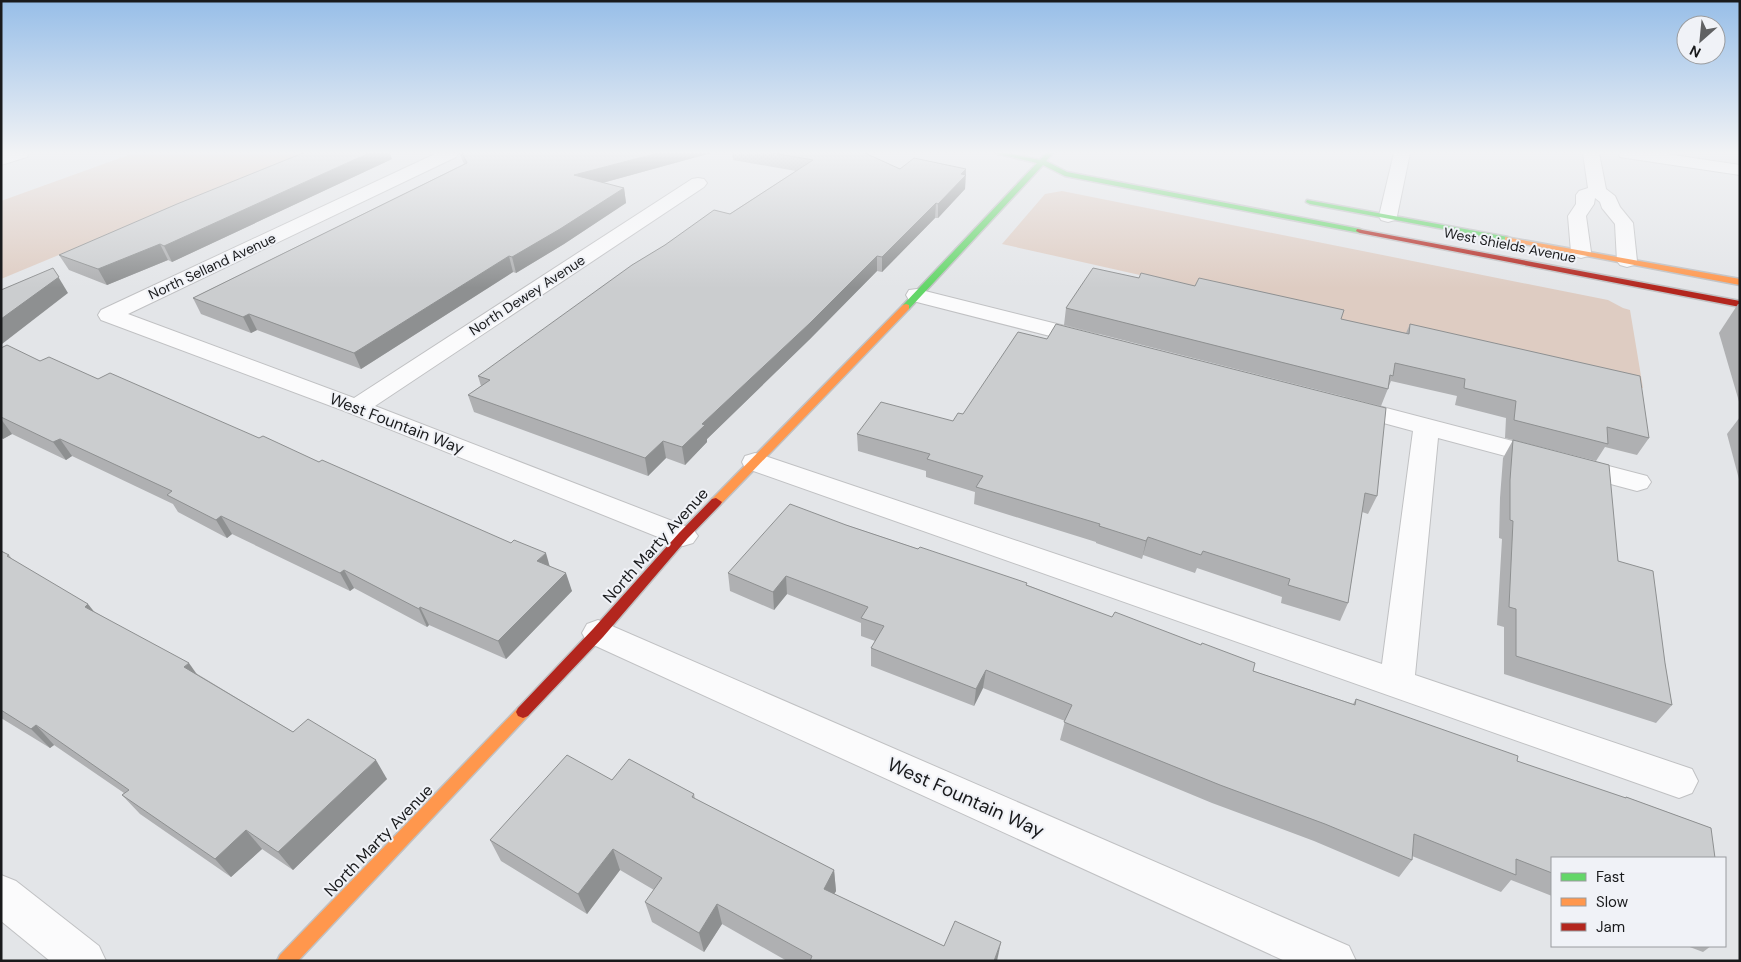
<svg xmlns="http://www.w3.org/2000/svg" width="1741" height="962" font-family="'DM Sans',sans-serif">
	<rect width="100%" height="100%" fill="#e3e5e8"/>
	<!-- green -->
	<g fill="#deccc2">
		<path d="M134,153H304L1,279V201Z"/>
		<path d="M1062,191L1608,300L1623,308L1630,310L1643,388L1002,244L1045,194Z"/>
	</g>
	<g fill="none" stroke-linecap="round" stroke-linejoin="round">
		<!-- street casing -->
		<g stroke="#c0c1c3" stroke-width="2">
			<g id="street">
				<path d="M5,153H29L27,157L1,165V154Z"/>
				<path d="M437,153H458L456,157L128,314L354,398L692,179L698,178L704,179L707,183L704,187L375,406L693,529L698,536L693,543L683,546L673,543L347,412L101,320L98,315L101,310Z"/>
				<path d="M1394,153H1410L1397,216L1395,220L1388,222L1381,220L1379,216Z"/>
				<path d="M1583,153H1599L1606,189L1615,196L1620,207L1633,223L1637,261L1634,265L1627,267L1620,265L1617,261L1615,224L1602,208L1600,202L1595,198L1594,204L1586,216L1591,252L1588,256L1581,258L1574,256L1571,252L1568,216L1576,204V195L1579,191L1588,188Z"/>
				<path d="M1618,153H1660L1740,165V175L1626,158L1620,157Z"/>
				<path d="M917,289L1097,334L1100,339L1097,344L1089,346L909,300L906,295L909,290Z"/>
				<path d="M1348,398L1647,476L1651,482L1647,488L1637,491L1438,438L1415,675L1692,769L1698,781L1692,793L1679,798L745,468L742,462L745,456L755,453L765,456L1382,664L1413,431L1339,411L1335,406L1339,401Z"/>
				<path d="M598,620L1349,946L1356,961H1285L587,642L582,633L587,624Z"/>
				<path d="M1,875L16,881L99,946L106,961H50L1,921Z"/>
			</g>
		</g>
		<!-- fast casing -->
		<g stroke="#c0c1c3" stroke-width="3">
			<g id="fast">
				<path d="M994,153H1007L1040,160L1046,153H1053L1046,161L1067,172L1360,229L1364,231L1360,233L1065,176L1043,165L909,309H903V305L1037,163Z"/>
				<path d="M1307,200L1508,237L1512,239L1508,241L1310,204L1306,202Z"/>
			</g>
		</g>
		<!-- slow casing -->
		<g stroke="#c0c1c3" stroke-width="3">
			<g id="slow">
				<path d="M1505,237L1740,279V285L1508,241H1505Z"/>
				<path d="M906,304L909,305V309L720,505H712L710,502L712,499L903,305Z"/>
				<path d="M523,706L528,708L530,712L528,716L298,961H277L280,955L518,708Z"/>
			</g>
		</g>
		<!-- jam casing -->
		<g stroke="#c0c1c3" stroke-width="3">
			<g id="jam">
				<path d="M1357,229L1740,301V307L1360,233L1356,231Z"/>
				<path d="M716,498L722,502L720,505L687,539L603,637L528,716L523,718L518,716L516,712L518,708L593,629L679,533L712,499Z"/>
			</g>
		</g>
		<!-- street -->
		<use href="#street" fill="#fbfbfc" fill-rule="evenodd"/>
		<!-- fast -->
		<use href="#fast" fill="#63d668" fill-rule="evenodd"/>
		<!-- slow -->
		<use href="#slow" fill="#ff974d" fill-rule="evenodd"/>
		<!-- jam -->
		<use href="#jam" fill="#b3261e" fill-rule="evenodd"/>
	</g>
	<!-- wall -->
	<g fill="#afb0b2">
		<path d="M459,153H711L602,183L624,188L626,203L564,244L516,273L513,272L361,369L257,330L251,333L201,314L193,298L464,164Z"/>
		<path d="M732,153H865L900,169H966L965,189L938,218H935L882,272L877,271L810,339L707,439V442L685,465L666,458L648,476L474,412L468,395L481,386L478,376L796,171L733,160Z"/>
		<path d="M392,159L172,262L168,260L107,285L69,270L59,255Z"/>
		<path d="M1139,278L1406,333L1410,324L1649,438L1637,455L1605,447L1596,461L1505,438L1506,418L1455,405L1457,396L1391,381L1381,406L1064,325L1066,308Z"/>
		<path d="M1738,304H1740V405L1719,333Z"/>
		<path d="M1047,339L1377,496L1368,514L1362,512L1348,603L1340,621L1281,603L1282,597L1197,568L1195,573L1143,555L1142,559L1096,543V542L974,504L975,492L926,477V471L858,451L857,434L953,421L963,414Z"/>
		<path d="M1,348L40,361L98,379L259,438L319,462L550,566L572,591L506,659L429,625L427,627L354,588L350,591L232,534L227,538L178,512L173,504L72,456L66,460L12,434L3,439L1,438Z"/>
		<path d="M1740,417V483L1727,434Z"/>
		<path d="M1513,440L1618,561L1665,663L1672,705L1656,723L1504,674V627L1497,625L1502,539L1499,538L1500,498L1503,458Z"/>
		<path d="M846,525L1027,585L1253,671L1353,704L1356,699L1517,761L1625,798L1626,797L1711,828L1552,858V896L1511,880L1501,892L1412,856V860L1399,877L1314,841L1212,803L1060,740L1065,721L983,688L974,706L871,666V648L875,641L861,636V623L787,594L774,610L730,591L728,573Z"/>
		<path d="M1,551L9,555L12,559L95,612L293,732L387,779L293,870L262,849L231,877L140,814L122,795L124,793L54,745L50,748L1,718Z"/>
		<path d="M612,780L694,794L695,799L834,870L836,891L834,894L944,946L997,961H787L722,924L704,952L652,922L645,902L654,890L620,870L587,914L501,861L490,840Z"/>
		<path d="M1687,946H1711L1703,952Z"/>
	</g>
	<!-- shaded-wall -->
	<g fill="#8e9091">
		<path d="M369,153H390L392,159L172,262L164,246Z"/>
		<path d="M658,153H711L577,190L574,175Z"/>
		<path d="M966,169L965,189L938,218V204L961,174Z"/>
		<path d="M624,188L626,203L564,244L516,273L512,257Z"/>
		<path d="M936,203L935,218L882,272V257Z"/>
		<path d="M160,244L168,260L107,285L98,269Z"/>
		<path d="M509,256L513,272L361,369L354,353Z"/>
		<path d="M877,256V271L810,339L707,439V442L685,465L682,447L702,424Z"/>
		<path d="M53,268L68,293L2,344L1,319Z"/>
		<path d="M249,314L257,330L251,333L243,317Z"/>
		<path d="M1,419L12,434L3,439L1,436Z"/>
		<path d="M60,439L72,456L66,460L53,442Z"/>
		<path d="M663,441L666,458L648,476L645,458Z"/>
		<path d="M221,516L232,534L227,538L216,520Z"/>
		<path d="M1148,537L1143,555L1142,559L1146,541Z"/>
		<path d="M546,553L551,571L537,561Z"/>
		<path d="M344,570L354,588L350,591L340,573Z"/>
		<path d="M566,573L572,591L506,659L498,641Z"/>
		<path d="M786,576L787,594L774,610L773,592Z"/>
		<path d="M88,604L104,624L85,607Z"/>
		<path d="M420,607L429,625L427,627L419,609Z"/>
		<path d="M189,663L203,683L184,667Z"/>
		<path d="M986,670L983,688L974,706L976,689Z"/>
		<path d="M36,725L54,745L50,748L31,729Z"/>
		<path d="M376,760L387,779L293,870L278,852Z"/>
		<path d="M246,830L262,849L231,877L215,859Z"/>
		<path d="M613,849L620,870L587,914L578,894Z"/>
		<path d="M834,870L836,891L825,910L824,889Z"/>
		<path d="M717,904L722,924L704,952L699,933Z"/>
		<path d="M1001,942L997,961H994Z"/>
	</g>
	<!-- building -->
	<g fill="#cbcdcf" stroke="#8e9091">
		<path d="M303,153H369L164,246L160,244L98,269L59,255L177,204Z"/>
		<path d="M462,153H658L574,175L624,188L560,229L512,257L509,256L354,353L249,314L243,317L193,298L467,163Z"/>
		<path d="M773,153H865L900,169L914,158L966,169L961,174L966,175L938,204L936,203L882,257L877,256L810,323L702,424L705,425L682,447L663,441L645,458L468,395L490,380L478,376L632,265L665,245L714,210L730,214L813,160Z"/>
		<path d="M53,268L59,277L1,319V290Z"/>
		<path d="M1093,268L1139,278L1141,273L1195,286L1199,278L1344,310L1341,319L1409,334L1410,324L1640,376L1649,438L1607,427L1608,444L1514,420L1516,401L1464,388L1465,379L1395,363L1393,376L1390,375L1388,389L1066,308Z"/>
		<path d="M1056,324L1386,408L1377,496L1365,493L1348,603L1288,585L1290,579L1203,551L1201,555L1148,537L1146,541L1099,526L1100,524L976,487L983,476L927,459L930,454L857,434L881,402L953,421L958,413L963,414L1018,332L1047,339Z"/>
		<path d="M7,345L40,361L49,357L98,379L110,373L259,438L263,436L319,462L322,460L511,543L514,540L546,553L537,561L566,573L498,641L420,607L419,609L344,570L340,573L221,516L216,520L167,495L172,491L60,439L53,442L1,417V348Z"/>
		<path d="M1513,440L1609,465L1618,561L1653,571L1665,663L1672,705L1516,656V609L1509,607L1513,521L1510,520V480Z"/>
		<path d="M790,504L846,525L918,549L920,547L1027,583L1026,585L1112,617L1115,612L1201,645L1202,643L1255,663L1253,671L1355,705L1356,699L1518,756L1517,761L1626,798V797L1711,828L1715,858H1552V873L1516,859V875L1414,834L1412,860L1325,824L1220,785L1064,722L1072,705L986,670L976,689L871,648L884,626L861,618L868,607L786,576L773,592L728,573Z"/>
		<path d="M1,551L9,555L7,556L88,604L85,607L189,663L184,667L293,732L308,719L376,760L278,852L246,830L215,859L122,795L129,790L36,725L31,729L1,710Z"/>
		<path d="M567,755L612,780L629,759L694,794L692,797L834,870L824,889L944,946L955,921L1001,942L994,961H810L812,956L717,904L699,933L645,902L662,878L613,849L578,894L490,840Z"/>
	</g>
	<!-- sky -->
	<linearGradient id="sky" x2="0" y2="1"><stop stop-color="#97bee8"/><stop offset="0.53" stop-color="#f2f3f5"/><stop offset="1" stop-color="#f2f3f5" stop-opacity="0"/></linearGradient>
	<rect width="1741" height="288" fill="url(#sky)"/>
	<g text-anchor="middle" stroke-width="4" stroke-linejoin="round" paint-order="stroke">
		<!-- far-street labels -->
		<g font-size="14" fill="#191a1c" stroke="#f0f2f7">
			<text transform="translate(1510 245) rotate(11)" y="5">West Shields Avenue</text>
			<text transform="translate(212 266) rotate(-25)" y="5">North Selland Avenue</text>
			<text transform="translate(527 295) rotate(-33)" y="5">North Dewey Avenue</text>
		</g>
		<!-- street labels -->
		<g font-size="16" fill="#191a1c" stroke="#f0f2f7">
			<text transform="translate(397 423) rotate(21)" y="6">West Fountain Way</text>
			<text transform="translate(655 545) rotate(-48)" y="6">North Marty Avenue</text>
			<text transform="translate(378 840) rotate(-46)" y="6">North Marty Avenue</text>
		</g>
		<!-- near-street labels -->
		<g font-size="19" fill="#191a1c" stroke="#f0f2f7">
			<text transform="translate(966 797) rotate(24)" y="7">West Fountain Way</text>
		</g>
	</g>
	<!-- border -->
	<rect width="1741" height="962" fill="none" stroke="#191a1c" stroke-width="5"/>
	<!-- legend -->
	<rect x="1551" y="857" width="175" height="90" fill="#f0f2f7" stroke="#9a9c9f"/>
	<rect x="1561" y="873" width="25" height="8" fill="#63d668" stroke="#9a9c9f"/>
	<text x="1596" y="882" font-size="15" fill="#191a1c">Fast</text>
	<rect x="1561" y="898" width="25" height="8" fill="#ff974d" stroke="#9a9c9f"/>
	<text x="1596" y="907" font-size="15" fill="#191a1c">Slow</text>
	<rect x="1561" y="923" width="25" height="8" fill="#b3261e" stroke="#9a9c9f"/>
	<text x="1596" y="932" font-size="15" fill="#191a1c">Jam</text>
	<!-- north arrow -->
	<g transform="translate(1701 40) rotate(207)"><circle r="24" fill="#f0f2f7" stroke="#9a9c9f"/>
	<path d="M0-4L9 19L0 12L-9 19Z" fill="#606163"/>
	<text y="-8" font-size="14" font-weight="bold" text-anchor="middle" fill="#191a1c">N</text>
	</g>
</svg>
